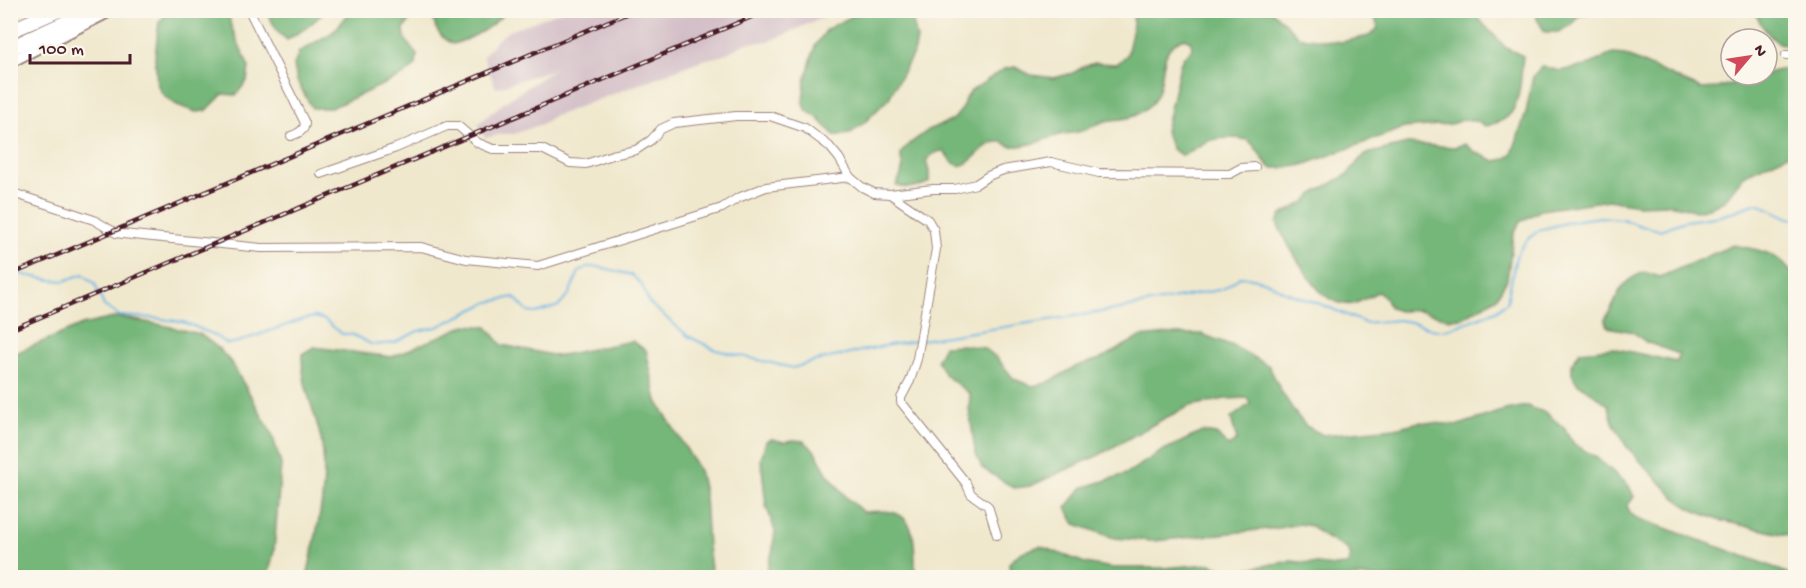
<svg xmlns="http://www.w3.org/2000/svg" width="1806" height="588" font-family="'Gochi Hand',sans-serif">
	<rect width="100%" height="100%" fill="#fbf7ec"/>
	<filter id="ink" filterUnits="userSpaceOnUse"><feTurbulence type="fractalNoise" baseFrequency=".0167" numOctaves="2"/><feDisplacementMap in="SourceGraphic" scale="12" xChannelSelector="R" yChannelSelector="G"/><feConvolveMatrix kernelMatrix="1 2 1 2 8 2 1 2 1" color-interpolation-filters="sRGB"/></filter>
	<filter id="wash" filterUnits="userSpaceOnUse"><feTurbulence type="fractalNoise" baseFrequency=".008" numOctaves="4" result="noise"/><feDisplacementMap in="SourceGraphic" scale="24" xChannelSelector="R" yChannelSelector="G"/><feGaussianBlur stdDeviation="1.35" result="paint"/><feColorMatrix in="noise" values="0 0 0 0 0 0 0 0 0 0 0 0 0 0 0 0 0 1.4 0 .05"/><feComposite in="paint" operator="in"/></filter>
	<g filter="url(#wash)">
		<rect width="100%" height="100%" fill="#f0e8cd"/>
		<!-- industrial -->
		<path fill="#d2bdc6" d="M562,11V10L837,11L770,41L747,43L721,56L702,60L550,118L547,122L514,134H502L485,138L478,124L502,104L556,68L496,88L483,56L499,38L509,31Z"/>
		<!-- forest -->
		<g fill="#75b679" stroke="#606a52" stroke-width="1.5">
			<path d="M352,10L415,11L404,29L405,39L417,55L416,65L404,75L331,108H312L297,81L294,65L299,52L333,32Z"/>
			<path d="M877,10L899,11L905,13L912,18L917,39L915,50L889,98L865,122L852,132L843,135H834L817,117L807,111L803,102L805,81L815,46L827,29L860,12Z"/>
			<path d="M169,11H228L231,26L249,67L247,81L236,95L223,94L206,111L196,112L177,105L164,96L157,84L155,57L159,22Z"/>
			<path d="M266,11H326L306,28L287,40L278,32Z"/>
			<path d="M434,11V10L507,11C490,28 476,37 453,44C439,38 432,26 434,11Z"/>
			<path d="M1134,11H1272L1299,37L1341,42L1369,36L1378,28L1373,11H1465L1476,16L1506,48L1523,56C1521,72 1521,100 1511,113C1505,121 1495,124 1486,126L1475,121L1462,120L1451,124L1404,128L1303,165L1286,168H1271C1262,160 1259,150 1250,142C1242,136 1218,138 1208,141C1203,143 1189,152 1183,156L1172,149L1165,131L1180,65L1183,58L1192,49L1191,42L1185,38C1153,48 1170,81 1152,103C1148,107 1139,114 1134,116C1124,120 1112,119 1102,122C1095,125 1089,129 1081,131C1076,133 1069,133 1063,134C1046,138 1028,148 1010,146C1007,145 1005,143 1002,142C978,137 966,190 944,151C936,151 931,154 926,161L929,171V182C920,187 905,190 896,185L901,175L903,166L901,160V153L908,145L930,129L953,120L962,109L965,99L971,91L1004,69L1015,67L1031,75L1054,78L1073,73L1085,66L1095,63L1117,64L1127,55L1132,33Z"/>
			<path d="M1536,11V10L1595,11L1579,16L1571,25L1558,32H1545L1537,19Z"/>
			<path d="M1755,11H1786L1789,18L1795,26V44C1777,52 1760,25 1755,11Z"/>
			<path d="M1612,54L1625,55L1701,89L1717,88L1759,75H1767V73L1795,66V151L1752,171L1743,177L1724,201L1712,207L1696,211L1684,207L1667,204L1638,205L1609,200L1541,210L1520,222L1513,236L1507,280L1496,298L1463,318L1449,319L1419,310L1399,311L1390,308L1385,298L1378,292C1370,295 1361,302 1353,304C1343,306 1330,300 1323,294C1309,281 1285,241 1277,223L1281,215L1305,202L1313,194L1348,174L1360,159L1367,154L1407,144L1455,147L1465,144L1475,152L1495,161L1505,159L1512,154L1526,113L1533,76L1542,66L1560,71L1586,66Z"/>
			<path d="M1733,245C1764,251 1776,251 1795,277V537L1718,520L1693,510L1675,498L1627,447L1613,422L1608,405L1598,397L1577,383L1572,374V364L1580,351L1613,348L1677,362L1679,354L1646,342L1633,332L1608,327L1605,319C1621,295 1614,285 1644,272L1660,277Z"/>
			<path d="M118,317L162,325L200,334L218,348L230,361L251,396L272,434L281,464L274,551L268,577H11V355L82,325Z"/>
			<path d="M466,325L487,327L502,345L557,356L632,341L646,350L657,401L699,470L705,497L708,546L712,577H307C316,533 330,485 321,439C315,410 301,385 302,354L314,347L392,357Z"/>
			<path d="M1168,334H1202L1233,346L1269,366L1281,391L1296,414L1306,426L1323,435L1395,428L1419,422L1459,425L1505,410L1527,406L1546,413L1564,428L1574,444L1597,458L1629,486L1634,497L1627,506L1631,514L1637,518L1766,564L1795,577H1010L1009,563L1020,553L1040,546L1085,563L1112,568H1164L1210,564L1233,571L1291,561L1334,566L1347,565L1351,557L1347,549L1325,537L1311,526L1299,524L1278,528L1154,541L1114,538L1075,524L1066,508L1082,488L1126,474L1162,451L1202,432L1216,434L1228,446L1237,440L1231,418L1250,404L1247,398L1225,399L1190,406L1163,419L1099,455L1030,486L1014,488L982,468L975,451L969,409L970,394L945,375L937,360L944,346L962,345L984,348L997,358L1014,379L1032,386L1047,383L1077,366L1100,359L1140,337Z"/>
			<path d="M772,439L784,442L793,440L804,441L814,450L827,473L847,498L863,512C872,512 883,510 892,512C920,519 914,556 915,577H765L773,549L775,531L766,505L761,459L766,441Z"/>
		</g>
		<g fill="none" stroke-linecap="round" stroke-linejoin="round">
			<!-- stream -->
			<path stroke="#6bb4e3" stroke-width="2" d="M10,266L20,274L51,280L64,281L83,274L95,284L104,306L120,316L154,318L183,322L210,333L228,344L238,342L304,319L315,317L325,320L342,334H351L373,345L394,343L418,331L437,327L489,302L514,297L528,312L536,313L559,306L568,296L579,272L587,267H599L632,275L642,285L649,303L688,336L716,350L793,368L815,361L889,345L1120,309L1223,289L1240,277L1253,278L1269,283L1285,292L1323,305L1365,323L1399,320L1415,323L1435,330L1449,329L1496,311L1507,302L1516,256L1526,241L1539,230L1573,221L1600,217L1622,219L1641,226L1660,230L1685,221L1721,216L1757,203L1789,218L1796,219"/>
		</g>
	</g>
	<g filter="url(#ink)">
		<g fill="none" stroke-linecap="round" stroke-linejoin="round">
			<!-- minor casing -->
			<g stroke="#9d847c" stroke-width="10">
				<g id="minor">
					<path d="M249,10L305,123C305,131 297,134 291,136"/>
					<path d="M1786,55H1796"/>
					<path d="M321,174L396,148L447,126H458L478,143L493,149H542L570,163L586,164L612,155L636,150L651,140L661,129L674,123L736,116H770L805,128L829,146L839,158L850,177L862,187L874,193L890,194L928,220L934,230L936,249L917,359L910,381L901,398V402L966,483L971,494L988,506L997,535"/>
					<path d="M10,192L94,220L116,233L123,234L261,248L421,247L466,259L538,266L722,208L738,198L766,187L850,177"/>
					<path d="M890,194L933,189H955L976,184L988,176L1003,170L1051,162L1099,173L1230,174L1241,168L1255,167"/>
				</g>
			</g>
			<!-- secondary casing -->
			<g stroke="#9d847c" stroke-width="14">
				<path id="secondary" d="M10,62L112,10"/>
			</g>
			<!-- trunk casing -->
			<g stroke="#9d847c" stroke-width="16">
				<g id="trunk">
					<path d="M10,31L58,10"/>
					<path d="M10,48L94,10"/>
				</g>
			</g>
			<!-- minor -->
			<use href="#minor" stroke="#fff" stroke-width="8"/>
			<!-- secondary -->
			<use href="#secondary" stroke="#fff" stroke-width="10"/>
			<!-- trunk -->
			<use href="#trunk" stroke="#fff" stroke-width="14"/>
			<!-- rail casing -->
			<g stroke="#4a1f2b" stroke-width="4.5">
				<g id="rail">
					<path d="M10,275L635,10"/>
					<path d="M10,330L768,10"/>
				</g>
			</g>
			<!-- rail -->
			<use href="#rail" stroke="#fbf7ec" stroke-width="2" stroke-dasharray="7" stroke-linecap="butt"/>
		</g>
	</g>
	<!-- margin -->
	<rect width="1806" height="588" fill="none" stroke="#fbf7ec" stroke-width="36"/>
	<!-- north arrow -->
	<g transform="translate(1749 57) rotate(61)"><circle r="28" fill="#fbf7ec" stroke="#b4a19f" stroke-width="1.5"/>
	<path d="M0-4.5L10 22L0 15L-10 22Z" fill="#d1495b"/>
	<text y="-9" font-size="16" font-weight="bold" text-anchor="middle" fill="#4a1f2b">N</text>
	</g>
	<!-- scale -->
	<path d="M30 54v9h100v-9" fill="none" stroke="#4a1f2b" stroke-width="3"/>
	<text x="39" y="54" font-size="18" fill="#4a1f2b" stroke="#fbf7ec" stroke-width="4.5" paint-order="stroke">100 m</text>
</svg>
